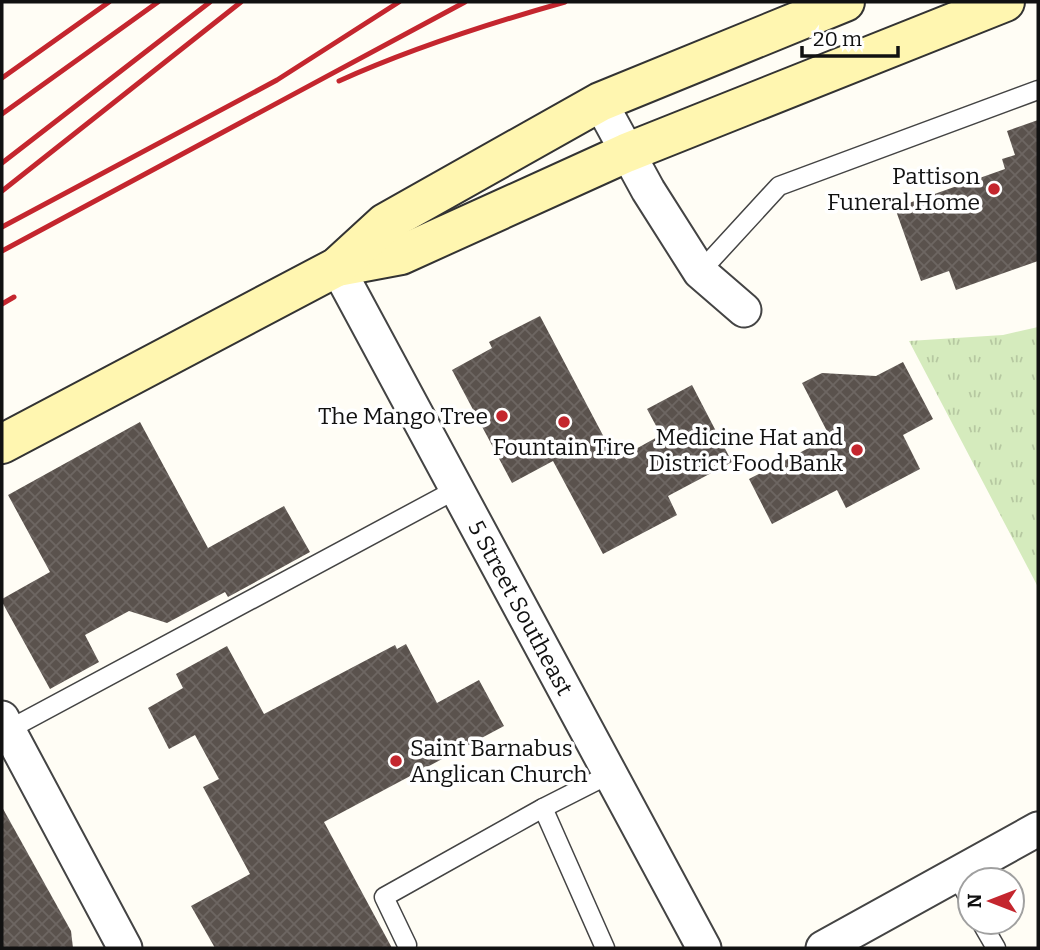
<svg xmlns="http://www.w3.org/2000/svg" width="1040" height="950" font-family="Bitter,serif">
	<defs>
		<pattern id="grass-tufts" width="24" height="20" patternUnits="userSpaceOnUse" patternTransform="scale(1.75)"><rect width="24" height="20" fill="#d5ebbd"/><path d="M3 7l-1-3M5 7V3M7 7l1-3M15 17l-1-3M17 17v-4M19 17l1-3" fill="none" stroke="#b6c8a1"/></pattern>
		<pattern id="building-cross-hatch" width="8" height="8" patternUnits="userSpaceOnUse" patternTransform="scale(1.75)"><rect width="8" height="8" fill="#5a524d"/><path d="M0 0l8 8M0 8l8-8" fill="none" stroke="#6d6662"/></pattern>
	</defs>
	<rect width="100%" height="100%" fill="#fffdf5"/>
	<!-- grass -->
	<path fill="url(#grass-tufts)" d="M1038,327V587L909,341L1003,335Z"/>
	<!-- building -->
	<g fill="url(#building-cross-hatch)">
		<path d="M1038,120V261L956,290L949,271L921,281L895,208L1005,169L1002,159L1015,155L1007,131Z"/>
		<path d="M540,316L616,460L661,435L647,409L692,385L732,462L668,496L677,515L603,554L553,461L512,483L452,370L492,348L489,342Z"/>
		<path d="M903,362L933,419L903,435L920,469L846,508L837,490L772,524L749,479L830,437L802,383L822,373L876,376Z"/>
		<path d="M140,422L208,548L284,506L310,552L228,597L225,592L167,623L129,611L85,635L99,662L50,689L2,602V599L50,572L8,495Z"/>
		<path d="M406,644L437,703L479,680L504,726L324,822L392,948H215L191,906L250,874L203,787L219,779L195,735L169,749L148,708L183,688L176,674L227,646L264,714L395,645L397,649Z"/>
		<path d="M2,807L71,931L73,948H2Z"/>
	</g>
	<g fill="none" stroke-linecap="round" stroke-linejoin="round">
		<!-- lane casing -->
		<g stroke="#444" stroke-width="21">
			<g id="lane">
				<path d="M700,272L779,186L1038,90"/>
				<path d="M8,730L457,489"/>
				<path d="M543,808L605,948"/>
				<path d="M956,874L970,901"/>
				<path d="M981,922L996,948"/>
				<path d="M407,945L384,897L543,808L610,774"/>
			</g>
		</g>
		<!-- street casing -->
		<g stroke="#444" stroke-width="37">
			<g id="street">
				<path d="M600,102L648,190L700,272L744,310"/>
				<path id="s1" d="M337,267L704,948"/>
				<path d="M2,718L125,948"/>
				<path d="M823,948L1038,829"/>
			</g>
		</g>
		<!-- secondary casing -->
		<g stroke="#333" stroke-width="42">
			<g id="secondary">
				<path d="M337,267L401,255L626,153L1005,2"/>
				<path d="M2,444L337,267L385,223L600,102L845,2"/>
			</g>
		</g>
		<!-- lane -->
		<use href="#lane" stroke="#fff" stroke-width="18"/>
		<!-- street -->
		<use href="#street" stroke="#fff" stroke-width="33"/>
		<!-- secondary -->
		<use href="#secondary" stroke="#fff6b0" stroke-width="38"/>
		<!-- rail -->
		<g stroke="#c4262e" stroke-width="5">
			<path d="M2,78L109,2"/>
			<path d="M339,81C412,48 487,24 565,2"/>
			<path d="M2,114L158,2"/>
			<path d="M2,163L210,2"/>
			<path d="M2,191L241,2"/>
			<path d="M2,227L277,80L399,2"/>
			<path d="M2,251L465,2"/>
			<path d="M2,304L14,297"/>
		</g>
	</g>
	<!-- markers -->
	<g fill="#c4262e" stroke="#fff" stroke-width="2.5">
		<circle cx="994" cy="189" r="7"/>
		<circle cx="502" cy="416" r="7"/>
		<circle cx="564" cy="422" r="7"/>
		<circle cx="857" cy="450" r="7"/>
		<circle cx="396" cy="761" r="7"/>
	</g>
	<g text-anchor="middle" stroke-width="7" stroke-linejoin="round" paint-order="stroke">
		<!-- poi labels -->
		<g font-size="23" fill="#111" stroke="#fff" text-anchor="end">
			<text x="980" y="184">Pattison<tspan x="980" dy="26">Funeral Home</tspan></text>
			<text x="488" y="424">The Mango Tree</text>
			<text x="843" y="445">Medicine Hat and<tspan x="843" dy="26">District Food Bank</tspan></text>
			<text x="564" y="455" text-anchor="middle">Fountain Tire</text>
			<text x="410" y="756" text-anchor="start">Saint Barnabus<tspan x="410" dy="26">Anglican Church</tspan></text>
		</g>
		<!-- street labels -->
		<g font-size="23" fill="#111" stroke="#fff">
			<text dy="8" stroke="none"><textPath href="#s1" startOffset="387">5 Street Southeast</textPath></text>
		</g>
	</g>
	<!-- border -->
	<rect width="1040" height="950" fill="none" stroke="#111111" stroke-width="7"/>
	<!-- north arrow -->
	<g transform="translate(991 901) rotate(270)"><circle r="33" fill="#ffffff" stroke="#a0a0a0" stroke-width="2"/>
	<path d="M0-5L12 26L0 18L-12 26Z" fill="#c4262e"/>
	<text y="-10" font-size="19" font-weight="bold" text-anchor="middle" fill="#111111">N</text>
	</g>
	<!-- scale -->
	<path d="M802 46v10h96v-10" fill="none" stroke="#111111" stroke-width="3.5"/>
	<text x="813" y="46" font-size="21" fill="#111111" stroke="#ffffff" stroke-width="5" paint-order="stroke">20 m</text>
</svg>
